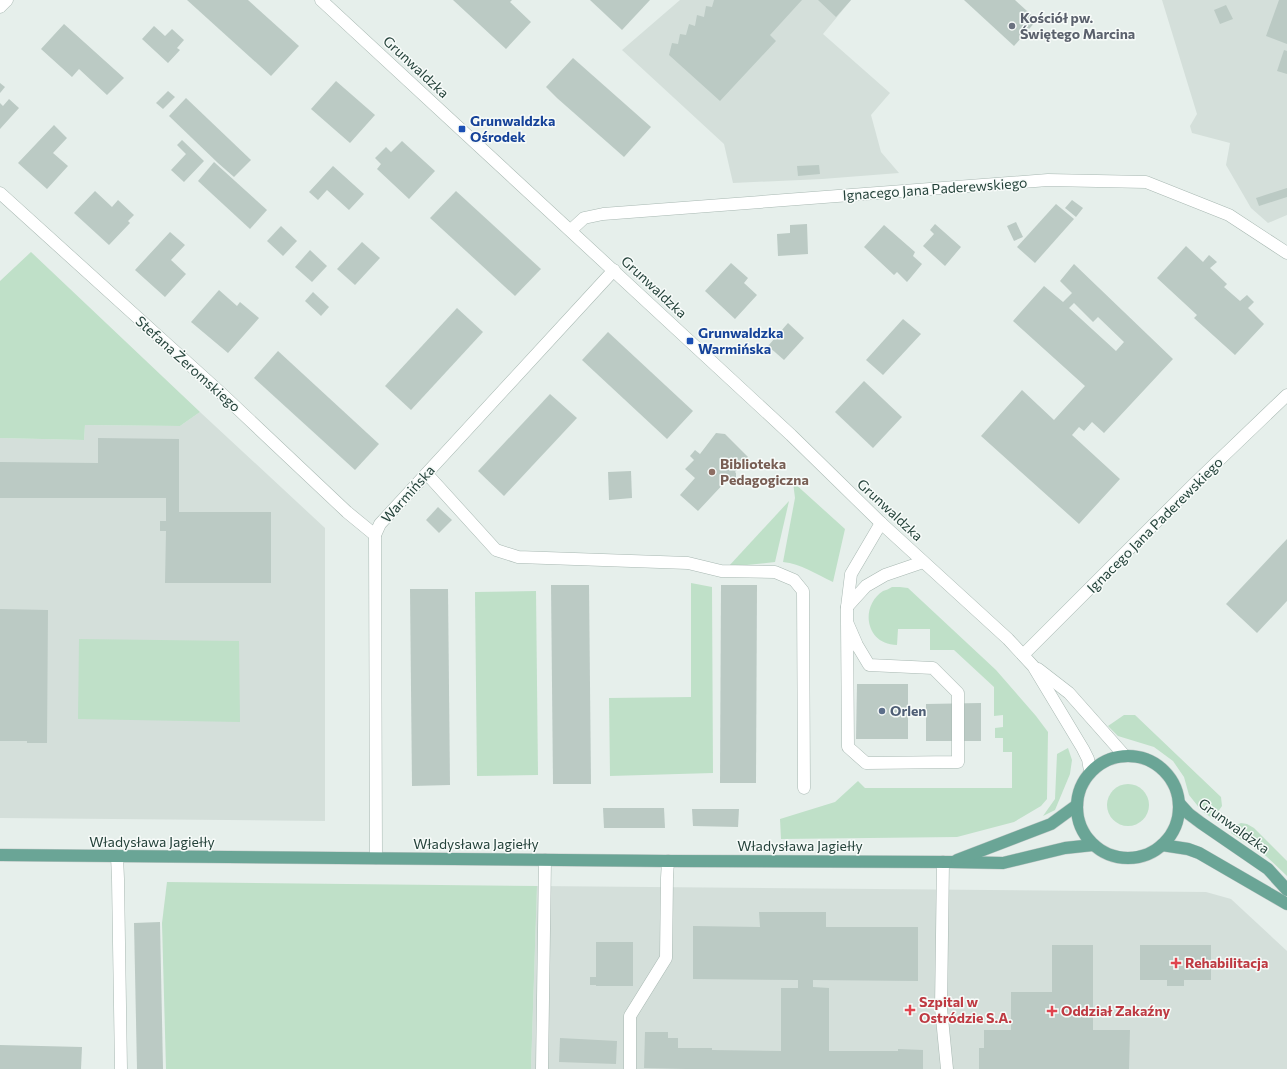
<svg xmlns="http://www.w3.org/2000/svg" width="1287" height="1069" font-family="Commissioner,sans-serif">
	<rect width="100%" height="100%" fill="#e6efeb"/>
	<!-- built -->
	<g fill="#d4dfda">
		<path d="M680,0H851L823,34L890,93L871,115L881,152L899,173L822,179L733,183L724,144L622,50Z"/>
		<path d="M1162,0H1287V215L1268,223L1251,208L1226,165L1230,143L1192,133L1190,126L1197,114Z"/>
		<path d="M200,412L325,528V821L0,818V438L84,440L85,425L180,426Z"/>
		<path d="M537,886L1206,892L1231,899L1287,951V1069H531Z"/>
	</g>
	<!-- green -->
	<g fill="#bfe0c8">
		<path d="M31,252L200,412L180,426L85,425L84,440L0,438V281Z"/>
		<path d="M793,482L845,529L833,582C816,574 801,564 783,562L795,498Z"/>
		<path d="M789,501L775,562L728,567Z"/>
		<path d="M691,583L712,587L713,773L610,776L609,698L691,697Z"/>
		<path d="M892,587H900L908,588L996,670L1036,716L1048,732L1047,799L1041,806L1014,822L957,837L781,839L780,819L835,802L858,781L865,788H1012V752H1003V738H995V728L1003,727V715L994,716V687L954,650H930V629H898L897,645C866,645 859,607 883,591C886,590 889,589 892,587Z"/>
		<path d="M536,591L538,775L477,776L475,592Z"/>
		<path d="M79,639L239,641L240,722L78,719Z"/>
		<path d="M1124,715H1135L1221,797L1222,806L1213,819L1201,810L1189,795L1184,777L1173,761L1154,747L1118,736L1108,726Z"/>
		<path d="M1068,748L1072,760L1070,774L1055,810L1043,816L1055,799L1057,754Z"/>
		<circle cx="1128" cy="805" r="21"/>
		<path d="M1241,823L1247,824L1254,828L1287,861V876L1266,856L1231,833L1236,825Z"/>
		<path d="M167,882L537,886L531,1069H166L162,923Z"/>
	</g>
	<!-- building -->
	<g fill="#bbcac4" fill-rule="evenodd">
		<path d="M187,0H248L299,46L271,76Z"/>
		<path d="M453,0H512L510,2L531,22L506,49Z"/>
		<path d="M590,0H650L622,30Z"/>
		<path d="M714,0H802L770,35L776,41L720,101L669,55L672,43L678,44L680,34L686,35L689,24L695,26L697,15L704,17L706,6L712,7Z"/>
		<path d="M818,0H851L836,17Z"/>
		<path d="M964,0H1015L1037,20L1014,46Z"/>
		<path d="M1279,0H1287V44L1266,36Z"/>
		<path d="M1226,5L1233,19L1220,24L1214,10Z"/>
		<path d="M64,24L124,78L107,95L79,69L72,77L41,49Z"/>
		<path d="M154,26L165,36L172,29L184,40L177,48L180,50L168,63L142,39Z"/>
		<path d="M1284,50L1287,51V74L1277,71Z"/>
		<path d="M573,58L651,127L624,157L557,98L546,87Z"/>
		<path d="M336,81L375,115L350,143L311,109Z"/>
		<path d="M0,83L5,87L0,93Z"/>
		<path d="M168,91L175,97L163,109L156,103Z"/>
		<path d="M186,98L251,160L234,177L218,163L169,116Z"/>
		<path d="M9,99L19,108L0,129V103L3,106Z"/>
		<path d="M54,125L67,138L53,153L68,166L47,189L18,163Z"/>
		<path d="M182,140L204,161L184,182L171,170L186,154L177,145Z"/>
		<path d="M402,141L435,171L409,199L377,169L381,164L375,158L386,147L391,152Z"/>
		<path d="M214,162L267,210L250,229L198,181Z"/>
		<path d="M819,165L820,174L798,176L797,166Z"/>
		<path d="M333,166L364,194L349,210L327,190L318,200L309,192Z"/>
		<path d="M1287,188V197L1259,206L1256,198Z"/>
		<path d="M95,191L112,207L118,200L134,215L128,221L130,223L109,245L74,213Z"/>
		<path d="M456,191L541,269L515,296L430,218Z"/>
		<path d="M1072,200L1083,208L1076,217L1065,208Z"/>
		<path d="M1056,204L1074,219L1035,263L1017,247Z"/>
		<path d="M1016,222L1023,237L1014,241L1007,226Z"/>
		<path d="M807,224L808,254L778,256L777,234L790,233V225Z"/>
		<path d="M935,224L961,247L945,266L923,246L934,234L930,230Z"/>
		<path d="M884,225L915,252L913,256L922,264L907,282L897,272L894,275L864,247Z"/>
		<path d="M281,226L297,241L283,256L267,241Z"/>
		<path d="M170,232L185,245L171,260L186,274L165,297L135,270Z"/>
		<path d="M362,242L380,258L355,285L337,269Z"/>
		<path d="M1186,246L1203,262L1209,255L1217,262L1210,268L1227,284L1224,287L1240,301L1247,295L1254,302L1248,308L1264,324L1235,355L1194,318L1197,315L1157,278Z"/>
		<path d="M310,250L327,266L312,282L295,267Z"/>
		<path d="M731,263L748,278L744,283L757,295L735,319L705,291Z"/>
		<path d="M1074,264L1173,359L1104,433L1092,422L1084,431L1079,427L1072,435L1120,479L1079,524L981,436L1022,390L1054,420L1085,386L1013,321L1044,286L1063,302L1072,293L1060,281ZM1074,303L1093,322L1098,317L1124,342L1116,351L1069,308Z"/>
		<path d="M219,290L237,306L240,302L259,318L228,353L191,322Z"/>
		<path d="M313,292L329,307L321,316L305,301Z"/>
		<path d="M457,308L483,332L411,410L385,386Z"/>
		<path d="M903,319L921,334L883,375L866,360Z"/>
		<path d="M788,323L804,338L784,360L768,346Z"/>
		<path d="M608,332L693,411L667,439L582,360Z"/>
		<path d="M278,351L379,444L355,470L254,378Z"/>
		<path d="M864,381L902,417L873,448L835,412Z"/>
		<path d="M550,394L577,418L504,496L478,471Z"/>
		<path d="M716,433L725,434L748,457L735,472L736,473V477L732,481L727,480L698,511L680,495L695,478L685,469L694,460L690,456L695,450L700,454Z"/>
		<path d="M98,438L179,439V512H271V583H165L166,531H160V521H166V498H0V462L98,463Z"/>
		<path d="M631,471L632,498L609,500L608,472Z"/>
		<path d="M438,507L452,520L439,533L426,520Z"/>
		<path d="M1287,539V601L1257,633L1226,604Z"/>
		<path d="M551,585H589L591,784H553Z"/>
		<path d="M721,585H757L756,783H720Z"/>
		<path d="M410,589H448L450,785L412,786Z"/>
		<path d="M0,609L48,610L47,743H27V741H0Z"/>
		<path d="M857,684H908V739H856Z"/>
		<path d="M981,703V741H926V704Z"/>
		<path d="M603,808H664L665,828H604Z"/>
		<path d="M692,809H739L738,827L693,826Z"/>
		<path d="M759,912H826V927H918V981L813,980V987L829,988V1051H898V1049L923,1050V1069H686L644,1068L645,1032H668V1038H678V1048H712V1050L781,1051V988H798V980L693,979V926L760,927Z"/>
		<path d="M160,922L163,1069H137L134,923Z"/>
		<path d="M596,942H633V986H596V985H590V977H596Z"/>
		<path d="M1052,945H1093V1030H1130L1129,1069H979V1048H984V1030H1011V992H1052Z"/>
		<path d="M1140,945H1211V980H1184V986H1167V980H1140Z"/>
		<path d="M560,1038L617,1041L616,1064L559,1062Z"/>
		<path d="M0,1045L82,1047L81,1069H0Z"/>
	</g>
	<g fill="none" stroke-linecap="round" stroke-linejoin="round">
		<!-- minor casing -->
		<g stroke="#a8b8b2" stroke-width="13">
			<g id="minor">
				<path d="M321,0L791,435L881,523L1008,639L1033,666L1083,749L1088,759L1090,771"/>
				<path d="M0,7L7,0"/>
				<path d="M0,193L222,394L347,512L375,535"/>
				<path d="M571,230L584,218L603,214L1048,180L1146,182L1229,215L1287,253"/>
				<path d="M427,474L496,550L518,557L688,563L721,571L775,572L794,580L803,591L804,788"/>
				<path d="M847,607L866,586L885,575L923,562"/>
				<path d="M847,622L857,645L869,665L933,668L958,693V762L866,763L848,747L847,622V607L851,574L881,523"/>
				<path d="M1023,655L1192,486L1287,395"/>
				<path d="M1038,669L1069,693L1124,755"/>
				<path d="M117,856L118,879L121,1069"/>
				<path d="M376,858L375,535L380,524L614,270"/>
				<path d="M943,862L941,1008L947,1069"/>
				<path d="M542,1069L545,860"/>
				<path d="M630,1069V1016L666,958L667,878L668,861"/>
			</g>
		</g>
		<!-- major casing -->
		<g stroke="#c2cac8" stroke-width="13">
			<g id="major">
				<circle cx="1128" cy="807" r="51"/>
				<path d="M1179,803L1189,814L1201,823L1268,869L1287,890"/>
				<path d="M1162,845L1188,849L1199,853L1287,904"/>
				<path d="M0,855L668,861L951,862L1003,863L1065,848L1093,845"/>
				<path d="M957,860L1051,824L1077,805"/>
			</g>
		</g>
		<!-- minor -->
		<use href="#minor" stroke="#fff" stroke-width="12"/>
		<!-- major -->
		<use href="#major" stroke="#6aa596" stroke-width="12"/>
	</g>
	<!-- markers -->
	<circle fill="#6b7280" stroke="#f7fbf9" stroke-width="1.5" cx="1012" cy="26" r="4"/>
	<g fill="#1a4fb4" stroke="#f7fbf9" stroke-width="1.5">
		<rect x="458" y="125" width="8" height="8" rx="2"/>
		<rect x="686" y="337" width="8" height="8" rx="2"/>
	</g>
	<circle fill="#8d6e63" stroke="#f7fbf9" stroke-width="1.5" cx="712" cy="472" r="4"/>
	<circle fill="#5c6f8a" stroke="#f7fbf9" stroke-width="1.5" cx="882" cy="711" r="4"/>
	<g fill="#e0444e" stroke="#f7fbf9" stroke-width="1.5">
		<path d="M1174 957h4v4h4v4h-4v4h-4v-4h-4v-4h4z"/>
		<path d="M908 1004h4v4h4v4h-4v4h-4v-4h-4v-4h4z"/>
		<path d="M1050 1005h4v4h4v4h-4v4h-4v-4h-4v-4h4z"/>
	</g>
	<g text-anchor="middle" stroke-width="3" stroke-linejoin="round" paint-order="stroke">
		<!-- worship labels -->
		<g font-size="14" font-weight="bold" fill="#5b616d" stroke="#f7fbf9" text-anchor="start">
			<text x="1020" y="23">Kościół pw.<tspan x="1020" dy="16">Świętego Marcina</tspan></text>
		</g>
		<!-- street labels -->
		<g font-size="14" fill="#24423a" stroke="#f7fbf9">
			<text transform="translate(416 67) rotate(43)" y="5">Grunwaldzka</text>
			<text transform="translate(935 189) rotate(-4)" y="5">Ignacego Jana Paderewskiego</text>
			<text transform="translate(654 287) rotate(43)" y="5">Grunwaldzka</text>
			<text transform="translate(188 364) rotate(42)" y="5">Stefana Żeromskiego</text>
			<text transform="translate(408 494) rotate(-48)" y="5">Warmińska</text>
			<text transform="translate(890 510) rotate(43)" y="5">Grunwaldzka</text>
			<text transform="translate(1155 525) rotate(-45)" y="5">Ignacego Jana Paderewskiego</text>
			<text transform="translate(1234 826) rotate(36)" y="5">Grunwaldzka</text>
			<text x="152" y="847">Władysława Jagiełły</text>
			<text x="476" y="849">Władysława Jagiełły</text>
			<text x="800" y="851">Władysława Jagiełły</text>
		</g>
		<!-- transit labels -->
		<g font-size="14" font-weight="bold" fill="#164399" stroke="#f7fbf9" text-anchor="start">
			<text x="470" y="126">Grunwaldzka<tspan x="470" dy="16">Ośrodek</tspan></text>
			<text x="698" y="338">Grunwaldzka<tspan x="698" dy="16">Warmińska</tspan></text>
		</g>
		<!-- education labels -->
		<g font-size="14" font-weight="bold" fill="#785e54" stroke="#f7fbf9" text-anchor="start">
			<text x="720" y="469">Biblioteka<tspan x="720" dy="16">Pedagogiczna</tspan></text>
		</g>
		<!-- service labels -->
		<g font-size="14" font-weight="bold" fill="#4e5e75" stroke="#f7fbf9" text-anchor="start">
			<text x="890" y="716">Orlen</text>
		</g>
		<!-- health labels -->
		<g font-size="14" font-weight="bold" fill="#be3a42" stroke="#f7fbf9" text-anchor="start">
			<text x="1185" y="968">Rehabilitacja</text>
			<text x="919" y="1007">Szpital w<tspan x="919" dy="16">Ostródzie S.A.</tspan></text>
			<text x="1061" y="1016">Oddział Zakaźny</text>
		</g>
	</g>
</svg>
